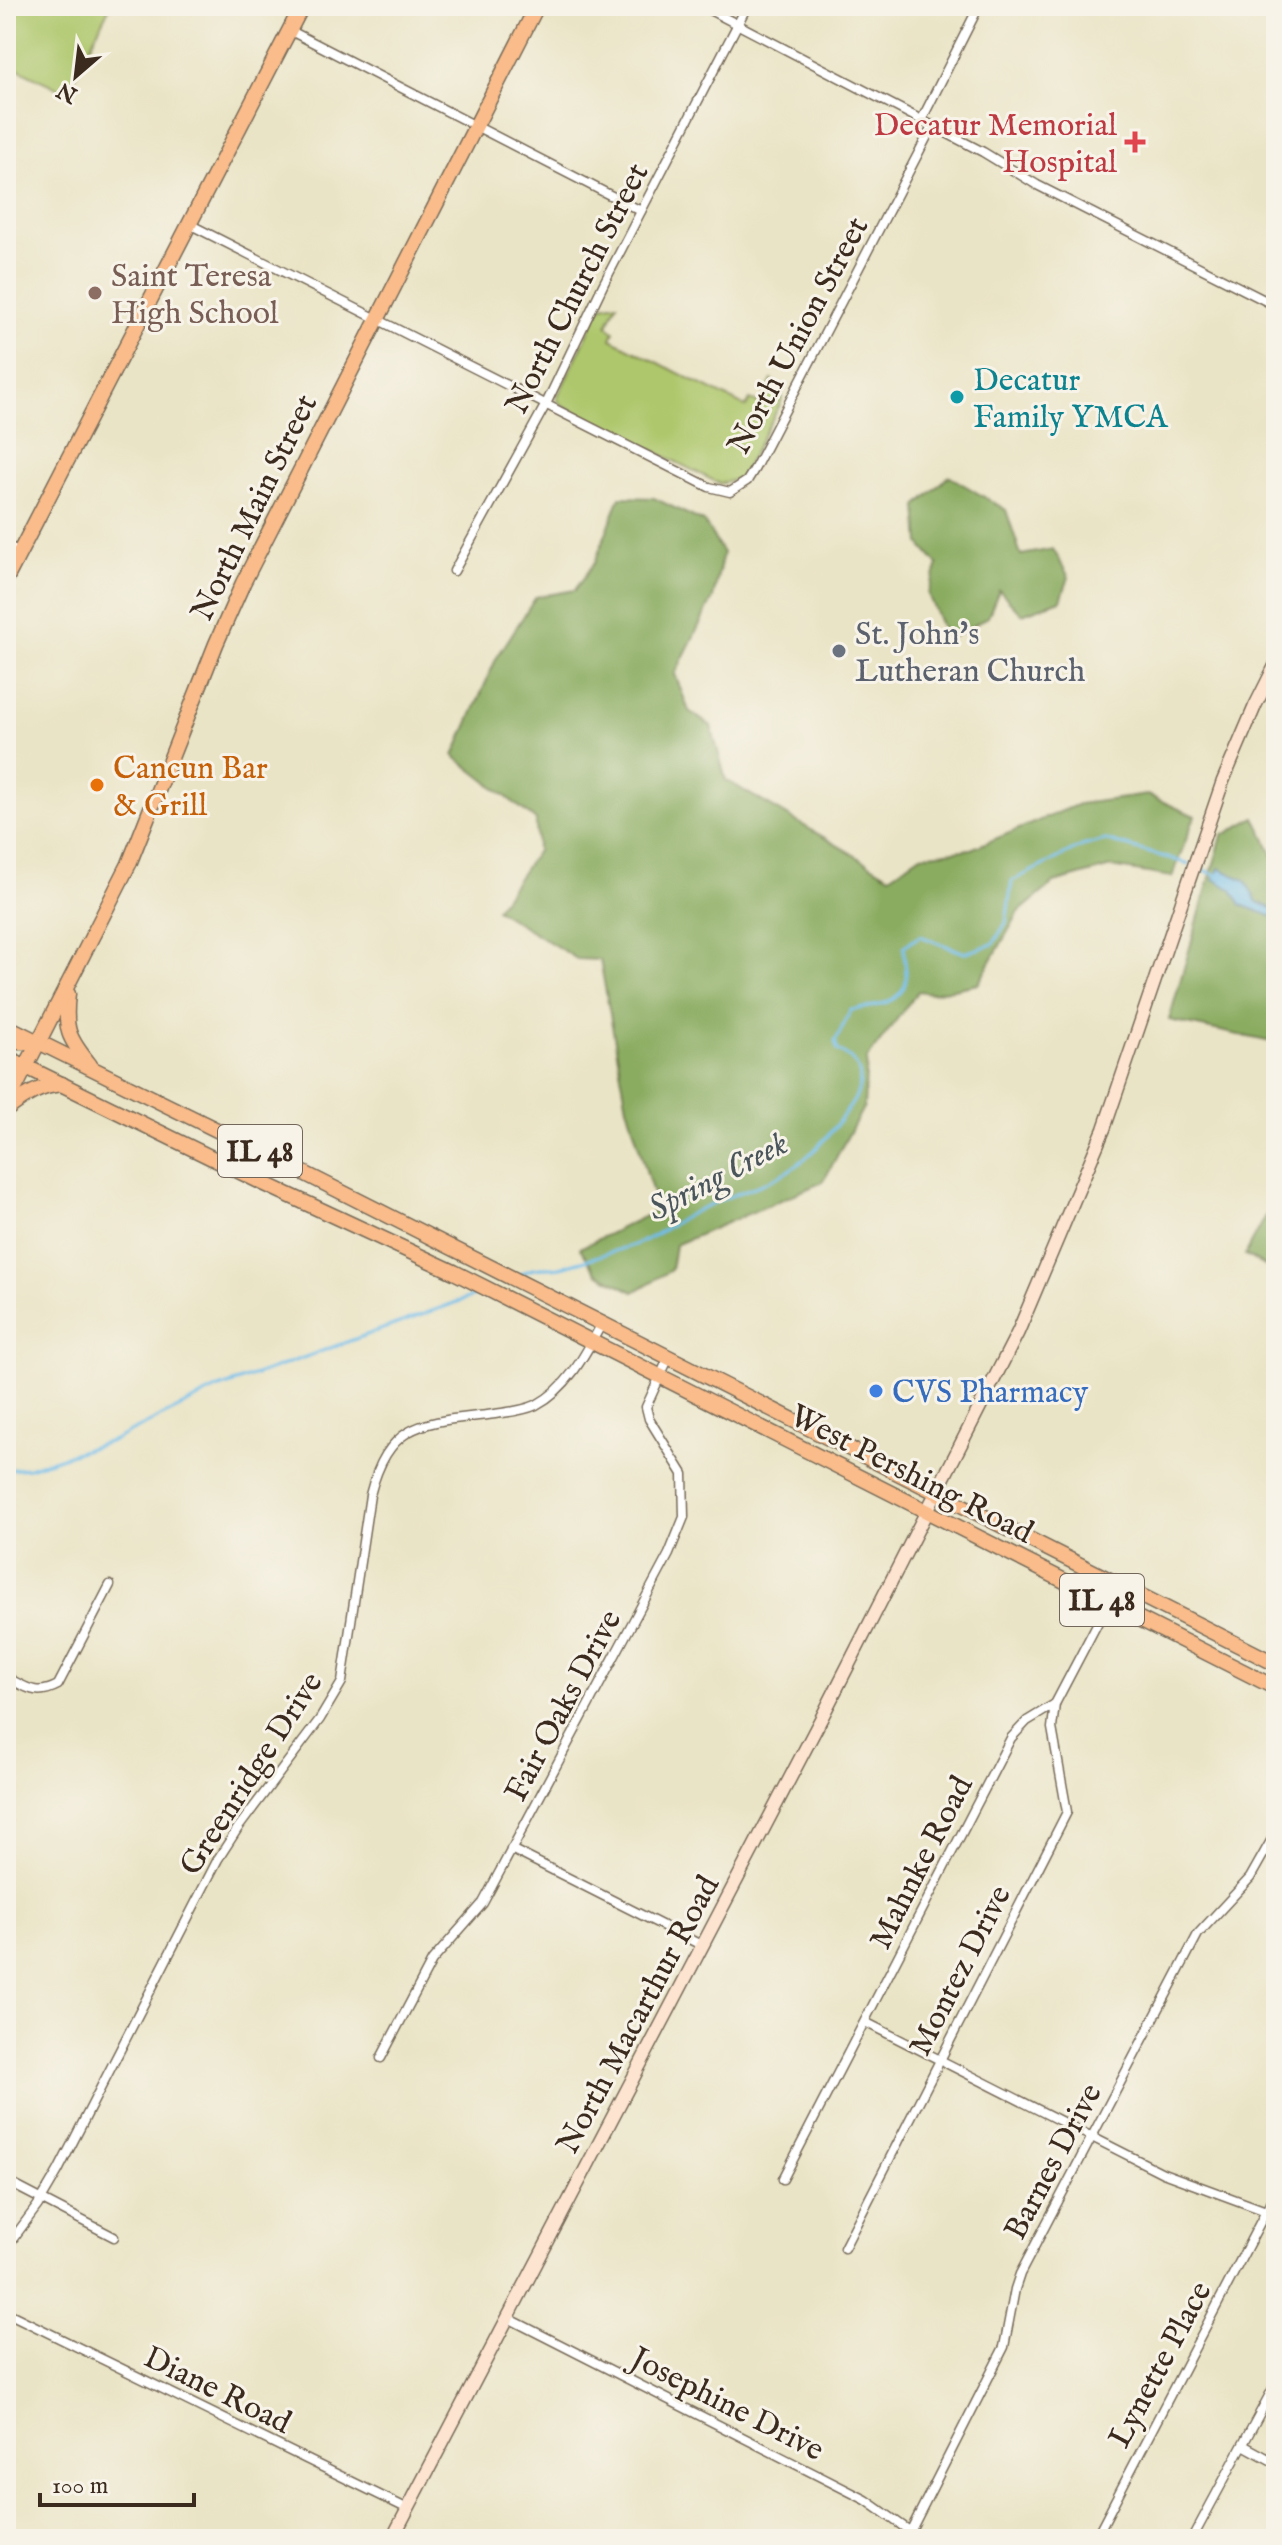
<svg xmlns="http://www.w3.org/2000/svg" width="1282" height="2545" font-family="'IM FELL English',serif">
	<rect width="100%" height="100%" fill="#f7f3e8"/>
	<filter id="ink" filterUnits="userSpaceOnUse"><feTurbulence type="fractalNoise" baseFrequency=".0125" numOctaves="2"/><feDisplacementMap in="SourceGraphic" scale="16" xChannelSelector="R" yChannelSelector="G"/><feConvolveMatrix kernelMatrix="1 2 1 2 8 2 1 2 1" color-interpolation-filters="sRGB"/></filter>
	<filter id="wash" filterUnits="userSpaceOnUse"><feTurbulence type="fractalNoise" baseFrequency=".006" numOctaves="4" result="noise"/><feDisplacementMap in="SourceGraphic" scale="32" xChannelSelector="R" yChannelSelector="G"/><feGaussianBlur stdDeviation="1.8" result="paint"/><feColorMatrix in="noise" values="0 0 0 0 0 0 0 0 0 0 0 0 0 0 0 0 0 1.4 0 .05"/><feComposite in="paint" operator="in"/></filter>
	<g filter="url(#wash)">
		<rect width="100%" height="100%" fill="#eae4c6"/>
		<!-- green -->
		<g fill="#aec76c" stroke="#747845" stroke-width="2">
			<path d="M6,6H110L67,93L6,63Z"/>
			<path d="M617,303L607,326L614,331L611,339L746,407L750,400L760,404L772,380C781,386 783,392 781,403L740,478L720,484L560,404L557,398L601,306Z"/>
		</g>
		<!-- forest -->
		<g fill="#8aac60" stroke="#626b3f" stroke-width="2">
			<path d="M949,476L1006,510L1021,555L1053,549L1069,577L1061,600L1022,614L999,590L988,617L947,640L928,594L938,565L920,544L917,506Z"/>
			<path d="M620,497L654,498L704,522L723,553L713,598L675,674L689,711L711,726L726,780L890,876L921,855L971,849L1079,804L1148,795L1195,816L1172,877L1111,867L1054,883L1019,912L978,984L932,993L918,991L867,1059L864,1106L823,1182L675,1245L671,1270L634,1292L597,1273L580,1248L658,1210L627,1107L600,960L577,959L496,909L537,851L536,820L454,756L496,659L536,597L575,590L595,562Z"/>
			<path d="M1255,817L1276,862V1043L1169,1020L1222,836Z"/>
			<path d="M1276,1197V1272L1245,1255Z"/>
		</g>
		<!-- water -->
		<path fill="#71beeb" stroke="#567484" stroke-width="2" d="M1219,868L1245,880L1257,902L1276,910V918L1241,905L1232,890L1214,879Z"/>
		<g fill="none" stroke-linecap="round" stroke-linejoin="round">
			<!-- stream -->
			<g stroke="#71beeb" stroke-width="3">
				<path d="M1196,867L1219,876"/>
				<path d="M520,1275C538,1264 542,1270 560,1267C582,1262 604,1254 625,1248C653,1240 674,1221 700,1209C761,1181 793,1183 837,1124C843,1115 853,1105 857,1094C865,1073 856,1059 838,1051L835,1042L851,1010C870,1007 903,1005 906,979C907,969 903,957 904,946L920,936L965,953L993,944L1006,923L1012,881L1082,846L1105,840L1189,864"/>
				<path d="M6,1470L29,1468L114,1440L217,1389L485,1292"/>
			</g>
		</g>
	</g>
	<g filter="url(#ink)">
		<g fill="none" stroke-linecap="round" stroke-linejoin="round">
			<!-- street casing -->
			<g stroke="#786b59" stroke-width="11">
				<g id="street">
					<path d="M702,6L983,152L1037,185L1276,306"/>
					<path d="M289,30L641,211"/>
					<path d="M922,119L979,6"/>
					<path d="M191,225L709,487L730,492L747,481L755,468L933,125"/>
					<path d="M6,545L20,552"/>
					<path d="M454,571L546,404L604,283L747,6"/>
					<path d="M6,1677C26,1687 36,1697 58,1685L110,1585"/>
					<path d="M511,1849L701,1945"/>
					<path d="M865,2022L1163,2173L1266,2211L1276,2219"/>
					<path d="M381,2058L432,1961L483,1903L669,1554L684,1517L683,1474L649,1419L646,1407L668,1359"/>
					<path d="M783,2179L1011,1738L1027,1721L1055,1704L1118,1584"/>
					<path d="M6,2181L114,2237"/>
					<path d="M6,2248L38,2205L58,2171L218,1859L238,1828L320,1719L342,1682L370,1495C390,1418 426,1423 495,1414C509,1412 523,1411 536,1405C568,1388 585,1355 601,1325"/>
					<path d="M844,2248L1067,1812L1052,1728L1055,1704"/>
					<path d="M6,2312L408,2509"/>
					<path d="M508,2318L866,2500L921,2539"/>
					<path d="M1243,2445L1276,2463"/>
					<path d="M910,2532L1004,2347L1015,2289L1020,2274L1198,1934L1250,1878L1276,1832"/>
					<path d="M1095,2539L1276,2192"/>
					<path d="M1192,2539L1276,2383"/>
				</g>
			</g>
			<!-- secondary casing -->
			<g stroke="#786b59" stroke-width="15">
				<path id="secondary" d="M392,2539L822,1717L1018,1332L1104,1129L1223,781L1255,706L1276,664"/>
			</g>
			<!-- primary casing -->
			<g stroke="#786b59" stroke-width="17">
				<g id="primary">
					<path d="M6,579L302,6"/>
					<path d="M68,994C64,1029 68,1038 90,1065"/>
					<path d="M6,1026L294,1168L1276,1664"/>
					<path d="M6,1042H35"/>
					<path d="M6,1057L263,1183L454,1272L1276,1688"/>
					<path d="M6,1106L129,864L216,644L243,583L537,6"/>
					<path d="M6,1110C25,1096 39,1086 62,1084"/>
				</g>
			</g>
			<!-- street -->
			<use href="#street" stroke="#fff" stroke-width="8"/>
			<!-- secondary -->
			<use href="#secondary" stroke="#fde4d0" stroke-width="12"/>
			<!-- primary -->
			<use href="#primary" stroke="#f9bc8a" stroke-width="14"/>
		</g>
	</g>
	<!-- markers -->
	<path fill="#e0444e" stroke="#f7f3e8" stroke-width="3" d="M1131 130h8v8h8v8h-8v8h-8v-8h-8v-8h8z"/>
	<circle fill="#8d6e63" stroke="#f7f3e8" stroke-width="3" cx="95" cy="293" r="8"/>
	<circle fill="#0f9aa8" stroke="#f7f3e8" stroke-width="3" cx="957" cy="397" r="8"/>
	<circle fill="#6b7280" stroke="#f7f3e8" stroke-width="3" cx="839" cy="651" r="8"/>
	<circle fill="#e8710a" stroke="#f7f3e8" stroke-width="3" cx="97" cy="785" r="8"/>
	<circle fill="#3f7fe0" stroke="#f7f3e8" stroke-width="3" cx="876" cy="1391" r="8"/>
	<g text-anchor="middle" stroke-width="6" stroke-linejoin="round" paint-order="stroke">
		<!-- shield labels -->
		<g fill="#f7f3e8" stroke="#73665b" stroke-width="2">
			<rect x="218" y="1125" width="84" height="52" rx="6"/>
			<rect x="1060" y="1574" width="84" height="52" rx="6"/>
		</g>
		<g font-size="30" font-weight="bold" fill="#3b2a1e">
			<text x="260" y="1161">IL 48</text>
			<text x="1102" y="1610">IL 48</text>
		</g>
		<!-- health labels -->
		<g font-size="32" fill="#be3a42" stroke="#f7f3e8" text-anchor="end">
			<text x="1117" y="135">Decatur Memorial<tspan x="1117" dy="37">Hospital</tspan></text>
		</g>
		<!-- education labels -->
		<g font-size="32" fill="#785e54" stroke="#f7f3e8" text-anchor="start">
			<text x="111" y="286">Saint Teresa<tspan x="111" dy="37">High School</tspan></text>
		</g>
		<!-- street labels -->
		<g font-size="32" fill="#3b2a1e" stroke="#f7f3e8">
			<text transform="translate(576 288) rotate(-63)" y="11">North Church Street</text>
			<text transform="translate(797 335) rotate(-62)" y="11">North Union Street</text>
			<text transform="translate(253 507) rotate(-64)" y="11">North Main Street</text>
			<text transform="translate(912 1473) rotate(27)" y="11">West Pershing Road</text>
			<text transform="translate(562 1705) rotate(-62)" y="11">Fair Oaks Drive</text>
			<text transform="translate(250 1773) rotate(-57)" y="11">Greenridge Drive</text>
			<text transform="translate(920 1862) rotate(-63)" y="11">Mahnke Road</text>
			<text transform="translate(959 1970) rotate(-63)" y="11">Montez Drive</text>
			<text transform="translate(637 2014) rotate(-62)" y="11">North Macarthur Road</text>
			<text transform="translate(1052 2161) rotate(-62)" y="11">Barnes Drive</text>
			<text transform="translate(1159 2364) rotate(-62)" y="11">Lynette Place</text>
			<text transform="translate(218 2389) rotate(26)" y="11">Diane Road</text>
			<text transform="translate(728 2403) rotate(27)" y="11">Josephine Drive</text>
		</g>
		<!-- culture labels -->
		<g font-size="32" fill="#0d838f" stroke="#f7f3e8" text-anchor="start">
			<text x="973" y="390">Decatur<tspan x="973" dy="37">Family YMCA</tspan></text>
		</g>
		<!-- worship labels -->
		<g font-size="32" fill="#5b616d" stroke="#f7f3e8" text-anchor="start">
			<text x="855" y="644">St. John's<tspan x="855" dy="37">Lutheran Church</tspan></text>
		</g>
		<!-- food labels -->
		<g font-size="32" fill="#c56008" stroke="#f7f3e8" text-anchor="start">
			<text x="113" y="778">Cancun Bar<tspan x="113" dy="37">&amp; Grill</tspan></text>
		</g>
		<!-- shop labels -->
		<g font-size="32" fill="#366cbe" stroke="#f7f3e8" text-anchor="start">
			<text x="892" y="1402">CVS Pharmacy</text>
		</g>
		<!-- water labels -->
		<g font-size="34" font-style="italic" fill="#4b565c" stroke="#f7f3e8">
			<text transform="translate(717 1175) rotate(-28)" y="12">Spring Creek</text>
		</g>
	</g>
	<!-- margin -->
	<rect width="1282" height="2545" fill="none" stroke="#f7f3e8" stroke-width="32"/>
	<!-- north arrow -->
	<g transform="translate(76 76) rotate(208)" stroke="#f7f3e8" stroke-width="6" paint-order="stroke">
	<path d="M0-6L14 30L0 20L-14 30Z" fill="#3b2a1e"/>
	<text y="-12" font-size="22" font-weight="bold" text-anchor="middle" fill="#3b2a1e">N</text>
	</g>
	<!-- scale -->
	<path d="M40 2493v12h154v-12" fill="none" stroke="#3b2a1e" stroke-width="4"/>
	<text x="52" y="2493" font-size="24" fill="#3b2a1e" stroke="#f7f3e8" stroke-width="6" paint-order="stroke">100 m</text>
</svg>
